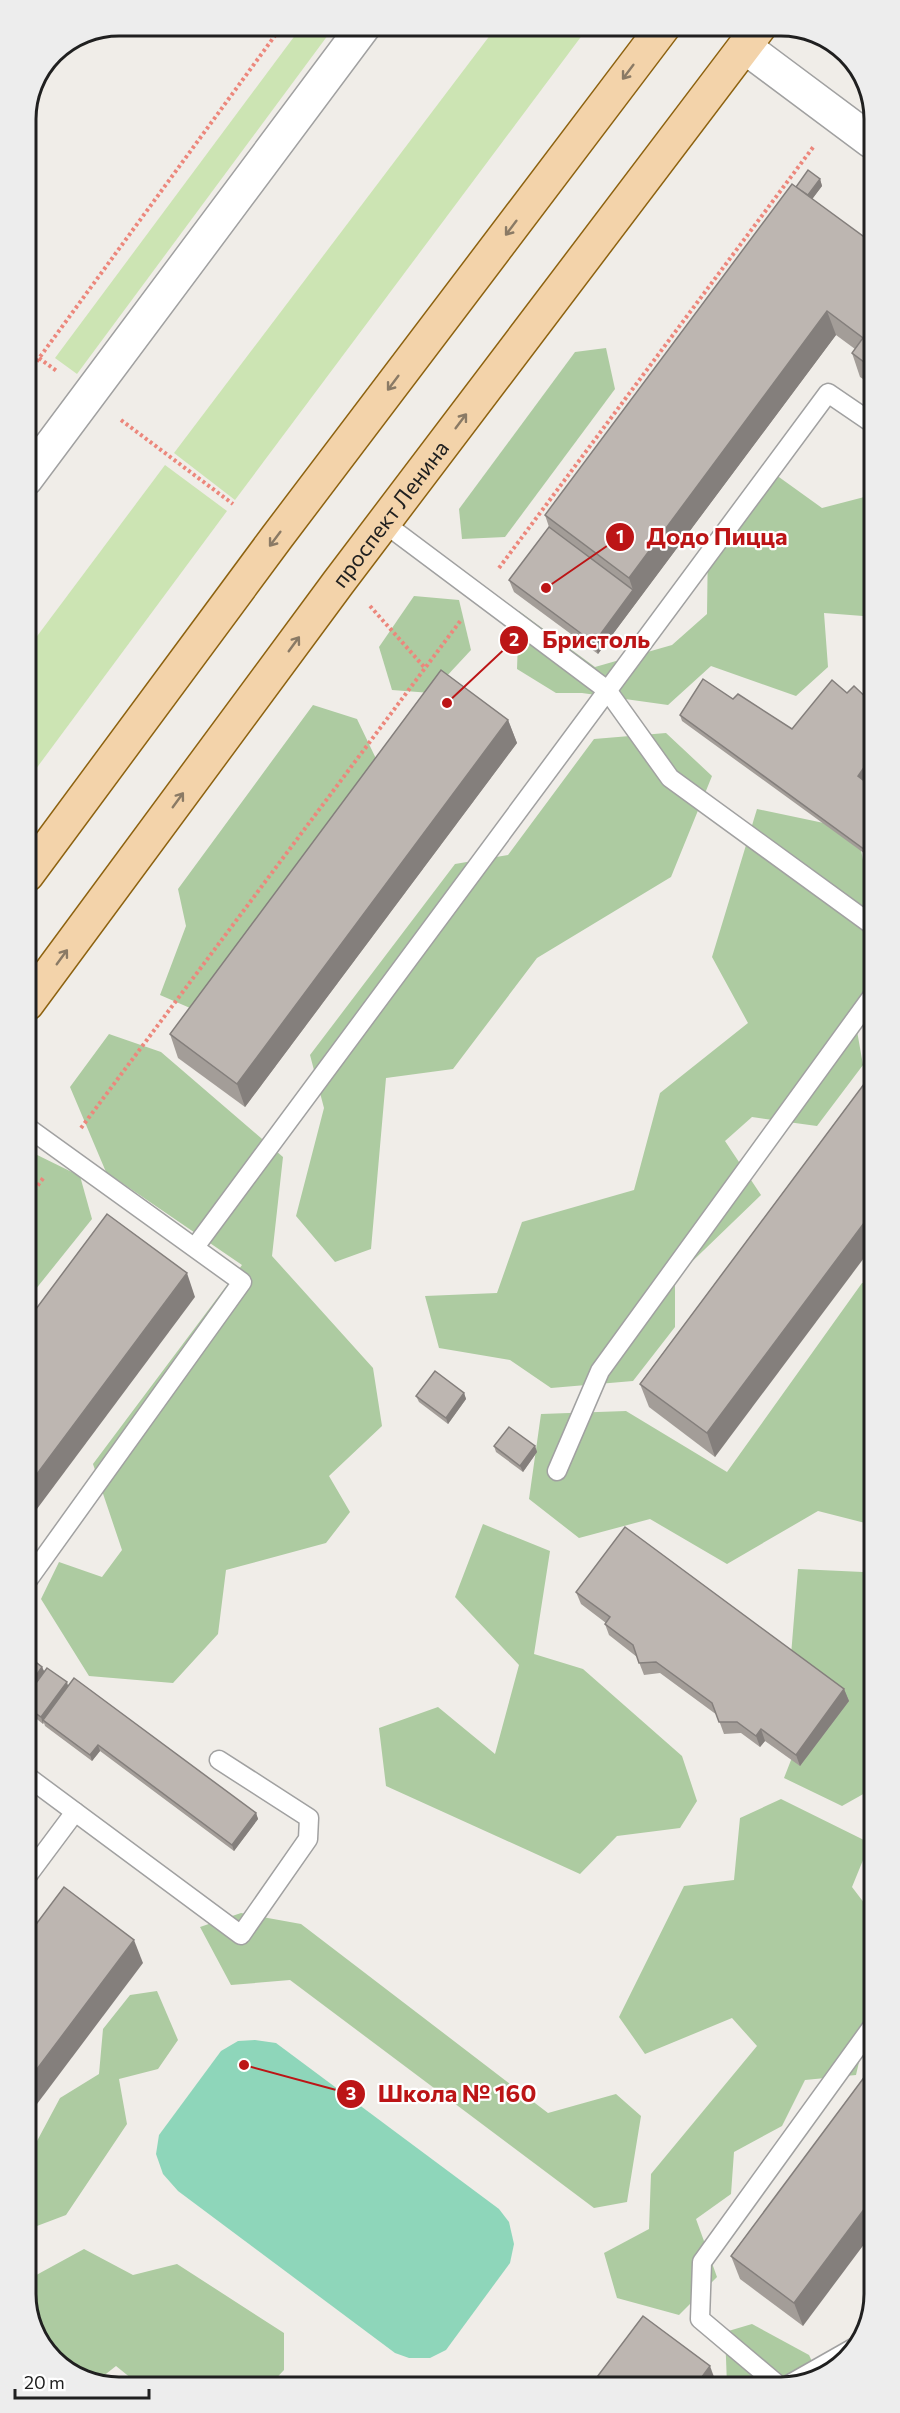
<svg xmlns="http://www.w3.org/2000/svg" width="900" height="2413" font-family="Commissioner,sans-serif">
	<rect width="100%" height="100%" fill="#f0ede8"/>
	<!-- grass -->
	<g fill="#cce4b3">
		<path d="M302,26H333L331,31L77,374L55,358Z"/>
		<path d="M497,26H589L235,500L174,453Z"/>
		<path d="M165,465L227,511L27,781L26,651Z"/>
	</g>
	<!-- forest -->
	<g fill="#adcba1">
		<path d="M606,348L615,389L505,537L462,539L459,509L575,352Z"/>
		<path d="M765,467L822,508L872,495V603L863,616L824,613L828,667L796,696L711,666L668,705L582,693H556L517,669L519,611L595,667L672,645L707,614L708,541Z"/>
		<path d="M414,596L459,600L471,650L431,693L392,690L379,647Z"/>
		<path d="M313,705L357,719L380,767L197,1011L160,995L186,926L178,889Z"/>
		<path d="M666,733L712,776L671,877L537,958L453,1069L386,1078L371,1249L335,1262L296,1216L324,1108L310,1055L455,864L508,855L594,739Z"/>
		<path d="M757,809L857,830L872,905L873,1008H853L863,1065L817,1126L752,1117L725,1141L761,1195L675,1278V1327L633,1381L551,1388L510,1360L439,1348L425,1296L497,1293L522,1222L634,1190L660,1093L748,1023L712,957Z"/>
		<path d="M109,1034L161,1052L283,1157L272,1256L373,1368L382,1426L329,1476L350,1512L326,1543L226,1570L218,1634L173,1683L89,1676L41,1599L59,1562L102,1577L122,1550L93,1464L242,1265L106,1172L70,1087Z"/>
		<path d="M27,1150L80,1176L92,1219L27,1300Z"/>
		<path d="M873,1282V1525L818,1511L727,1564L650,1519L579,1538L529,1499L541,1414L626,1411L727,1472L862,1283Z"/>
		<path d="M483,1524L550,1551L534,1654L583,1669L682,1756L697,1801L680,1828L617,1836L580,1874L386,1786L379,1728L438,1707L495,1754L519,1665L455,1597Z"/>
		<path d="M798,1569L863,1572L873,1581L874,1788L842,1806L784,1778L809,1714L789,1680Z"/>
		<path d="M781,1799L870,1843L852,1887L874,1916V1998L856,2075L805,2080L782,2126L734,2152L731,2194L696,2219L717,2277L679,2315L617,2298L604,2253L649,2229L651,2174L757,2046L732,2018L645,2054L619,2017L684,1886L734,1880L740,1818Z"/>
		<path d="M241,1913L301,1924L548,2113L616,2094L641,2116L627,2202L594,2208L290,1980L231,1985L200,1927Z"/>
		<path d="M157,1991L178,2040L158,2069L119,2079L127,2124L66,2215L29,2229V2156L60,2098L99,2074L103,2029L130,1995Z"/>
		<path d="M84,2249L133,2275L177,2264L284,2333V2370L268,2387H142L116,2366L97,2381L58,2365L29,2319V2279Z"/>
		<path d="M752,2324L809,2355L819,2376L806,2384L727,2385L725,2332Z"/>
	</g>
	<!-- pitch -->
	<path fill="#8ed6ba" d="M255,2040L276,2043L499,2209L509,2222L514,2244L510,2263L446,2350L430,2358H409L395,2353L178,2191L163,2174L156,2154L159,2135L221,2051L238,2041Z"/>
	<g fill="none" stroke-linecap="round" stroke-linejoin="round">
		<!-- service casing -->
		<g stroke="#a1a1a1" stroke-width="21">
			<g id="service">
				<path d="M384,523L607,690L670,778L872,925"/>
				<path d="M27,1127L242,1282L28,1580"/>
				<path d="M195,1247L828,393L872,423"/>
				<path d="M557,1471L600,1371L873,995"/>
				<path d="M28,1777L241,1935L308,1839L309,1818L219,1760"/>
				<path d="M28,1875L75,1812"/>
				<path d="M777,2384L700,2319L702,2262L874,2024"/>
				<path d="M790,2384L857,2346"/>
			</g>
		</g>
		<!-- minor casing -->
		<g stroke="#a1a1a1" stroke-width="36">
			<g id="minor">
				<path d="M745,47L871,141"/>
				<path d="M26,479L364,26"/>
			</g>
		</g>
		<!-- primary casing -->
		<g stroke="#8d6210" stroke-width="36">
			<g id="primary">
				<path d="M27,875L277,537L664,26"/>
				<path id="s1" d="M27,1004L338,583L760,26"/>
			</g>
		</g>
		<!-- path -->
		<g stroke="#ec877c" stroke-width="4" stroke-dasharray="3 3" stroke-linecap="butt">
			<path d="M39,358L58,372"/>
			<path d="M26,376L282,26"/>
			<path d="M121,420L233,504"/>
			<path d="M499,568L814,146"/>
			<path d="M370,606L425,668"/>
			<path d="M81,1128L461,620"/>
			<path d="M27,1200L44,1177"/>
		</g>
		<!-- service -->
		<use href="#service" stroke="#fff" stroke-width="18"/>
		<!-- minor -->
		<use href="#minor" stroke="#fff" stroke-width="33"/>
		<!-- primary -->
		<use href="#primary" stroke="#f3d3aa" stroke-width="33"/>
	</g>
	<!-- wall -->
	<g fill="#a39d98">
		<path d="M820,179L822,186L812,199L871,243L872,385L860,377L852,353L855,349L836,335L598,654L514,592L509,580L549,527L545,515Z"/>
		<path d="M847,693L872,703V766L862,780L872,787V859L682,721L680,715L733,699L792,729Z"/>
		<path d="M508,720L517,743L245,1107L178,1058L170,1034Z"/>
		<path d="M873,1072L715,1457L649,1407L640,1384Z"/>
		<path d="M464,1393L466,1399L448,1424L419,1402L416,1396Z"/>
		<path d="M494,1446H535L537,1452L523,1472L496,1452Z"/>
		<path d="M576,1592L844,1689L849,1701L800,1766L765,1741L760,1747L741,1733L724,1734L717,1715L660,1673L644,1675L637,1657L609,1635L605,1624L606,1623L581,1604Z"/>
		<path d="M28,1656L42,1667L44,1672L68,1686L256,1813L258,1819L234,1851L100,1751L92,1761L45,1726L44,1723L43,1724L28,1712Z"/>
		<path d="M874,2064L803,2326L740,2279L731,2256Z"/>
	</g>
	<!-- shaded-wall -->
	<g fill="#847f7c">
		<path d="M820,179L822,186L810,202L808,196Z"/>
		<path d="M827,311L836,335L598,654L594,643L633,590L629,578Z"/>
		<path d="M32,536L34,542L26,553V544Z"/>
		<path d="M508,720L517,743L245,1107L237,1084Z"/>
		<path d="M872,756V766L860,783L858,776Z"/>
		<path d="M873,1211V1246L715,1457L707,1433Z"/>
		<path d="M187,1273L195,1297L28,1521V1486Z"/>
		<path d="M464,1393L466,1399L448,1424L446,1418Z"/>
		<path d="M535,1446L537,1452L523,1472L520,1466Z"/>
		<path d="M42,1667L45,1673L28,1696V1687Z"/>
		<path d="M67,1682L69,1689L43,1720V1724L41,1717Z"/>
		<path d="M844,1689L849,1701L800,1766L796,1755Z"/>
		<path d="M761,1729L765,1741L760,1747L756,1736Z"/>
		<path d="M98,1745L100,1751L92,1761L90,1755Z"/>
		<path d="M256,1813L258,1819L234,1851L232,1845Z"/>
		<path d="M134,1940L143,1963L28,2116V2081Z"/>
		<path d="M874,2196V2231L803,2326L794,2303Z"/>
		<path d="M710,2366L717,2385H696Z"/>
	</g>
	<!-- building -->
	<g fill="#bdb6b1" stroke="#847f7c" stroke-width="1.5">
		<path d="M808,170L820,179L808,195L796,187Z"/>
		<path d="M792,184L871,242L872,368L852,353L863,338L827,311L629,578L545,515Z"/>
		<path d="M549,527L633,590L594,643L509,580Z"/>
		<path d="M26,532L32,536L26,544Z"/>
		<path d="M441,670L508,720L237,1084L170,1034Z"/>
		<path d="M703,679L733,699L738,694L792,729L832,680L847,693L854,686L872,703V756L858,776L872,787V855L680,715Z"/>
		<path d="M873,1072V1211L707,1433L640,1384Z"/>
		<path d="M107,1214L187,1273L28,1486L27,1321Z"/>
		<path d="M435,1371L464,1393L446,1418L416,1396Z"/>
		<path d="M509,1427L535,1446L520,1466L494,1446Z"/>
		<path d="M625,1527L844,1689L796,1755L761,1729L756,1736L737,1722H719L712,1703L656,1662L639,1663L633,1645L605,1624L610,1617L576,1592Z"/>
		<path d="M28,1656L42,1667L28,1687Z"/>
		<path d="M47,1668L67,1682L41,1717L28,1708V1694Z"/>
		<path d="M74,1678L256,1813L232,1845L98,1745L90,1755L43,1720Z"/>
		<path d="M64,1887L134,1940L28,2081V1935Z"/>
		<path d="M874,2064V2196L794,2303L731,2256Z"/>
		<path d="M643,2316L710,2366L696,2385H591Z"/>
	</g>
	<!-- one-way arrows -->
	<defs><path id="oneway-shaft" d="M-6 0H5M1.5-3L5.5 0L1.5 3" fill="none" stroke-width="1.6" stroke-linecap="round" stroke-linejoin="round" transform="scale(1.5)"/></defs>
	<g stroke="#8a7a65">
		<use href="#oneway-shaft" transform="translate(628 72) rotate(127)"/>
		<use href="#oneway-shaft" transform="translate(511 228) rotate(127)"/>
		<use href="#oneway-shaft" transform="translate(393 383) rotate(127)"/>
		<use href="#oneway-shaft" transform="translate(461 421) rotate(-53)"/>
		<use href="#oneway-shaft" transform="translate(275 539) rotate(127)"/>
		<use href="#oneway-shaft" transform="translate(294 644) rotate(-54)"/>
		<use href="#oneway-shaft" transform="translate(178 800) rotate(-54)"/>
		<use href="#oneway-shaft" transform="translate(62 957) rotate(-54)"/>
	</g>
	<g text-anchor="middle" stroke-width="4.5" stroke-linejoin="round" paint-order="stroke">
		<!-- street labels -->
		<g font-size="22" fill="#202020" stroke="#fff">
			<text dy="8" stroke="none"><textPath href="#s1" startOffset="610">проспект Ленина</textPath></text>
		</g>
	</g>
	<!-- crop -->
	<path d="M0 0H900V2413H0ZM119 36H781A83 83 0 0 1 864 119V2294A83 83 0 0 1 781 2377H119A83 83 0 0 1 36 2294V119A83 83 0 0 1 119 36Z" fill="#ededed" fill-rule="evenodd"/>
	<path fill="none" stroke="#202020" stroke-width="3" d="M119 36H781A83 83 0 0 1 864 119V2294A83 83 0 0 1 781 2377H119A83 83 0 0 1 36 2294V119A83 83 0 0 1 119 36Z"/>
	<!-- callouts -->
	<path fill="none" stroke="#bc1516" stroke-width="2" d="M546 588L620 537M447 703L514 640M244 2065L351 2094"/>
	<g fill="#bc1516" stroke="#fff" stroke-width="2">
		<circle cx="546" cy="588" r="6"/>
		<circle cx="447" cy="703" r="6"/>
		<circle cx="244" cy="2065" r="6"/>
		<circle cx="620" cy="537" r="15"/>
		<circle cx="514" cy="640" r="15"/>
		<circle cx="351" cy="2094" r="15"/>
	</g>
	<g font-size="18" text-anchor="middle" font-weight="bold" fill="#fff">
		<text x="620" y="543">1</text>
		<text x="514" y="646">2</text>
		<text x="351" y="2100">3</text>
	</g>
	<g font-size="24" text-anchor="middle" font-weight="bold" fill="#bc1516" stroke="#fff" stroke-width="4.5" stroke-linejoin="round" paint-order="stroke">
		<text x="717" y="545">Додо Пицца</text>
		<text x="596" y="648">Бристоль</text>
		<text x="457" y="2102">Школа № 160</text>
	</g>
	<!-- scale -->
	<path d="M15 2389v9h134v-9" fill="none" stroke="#202020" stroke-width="3"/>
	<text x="24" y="2389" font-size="18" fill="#202020" stroke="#ffffff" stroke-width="4.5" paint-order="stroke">20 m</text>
</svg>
